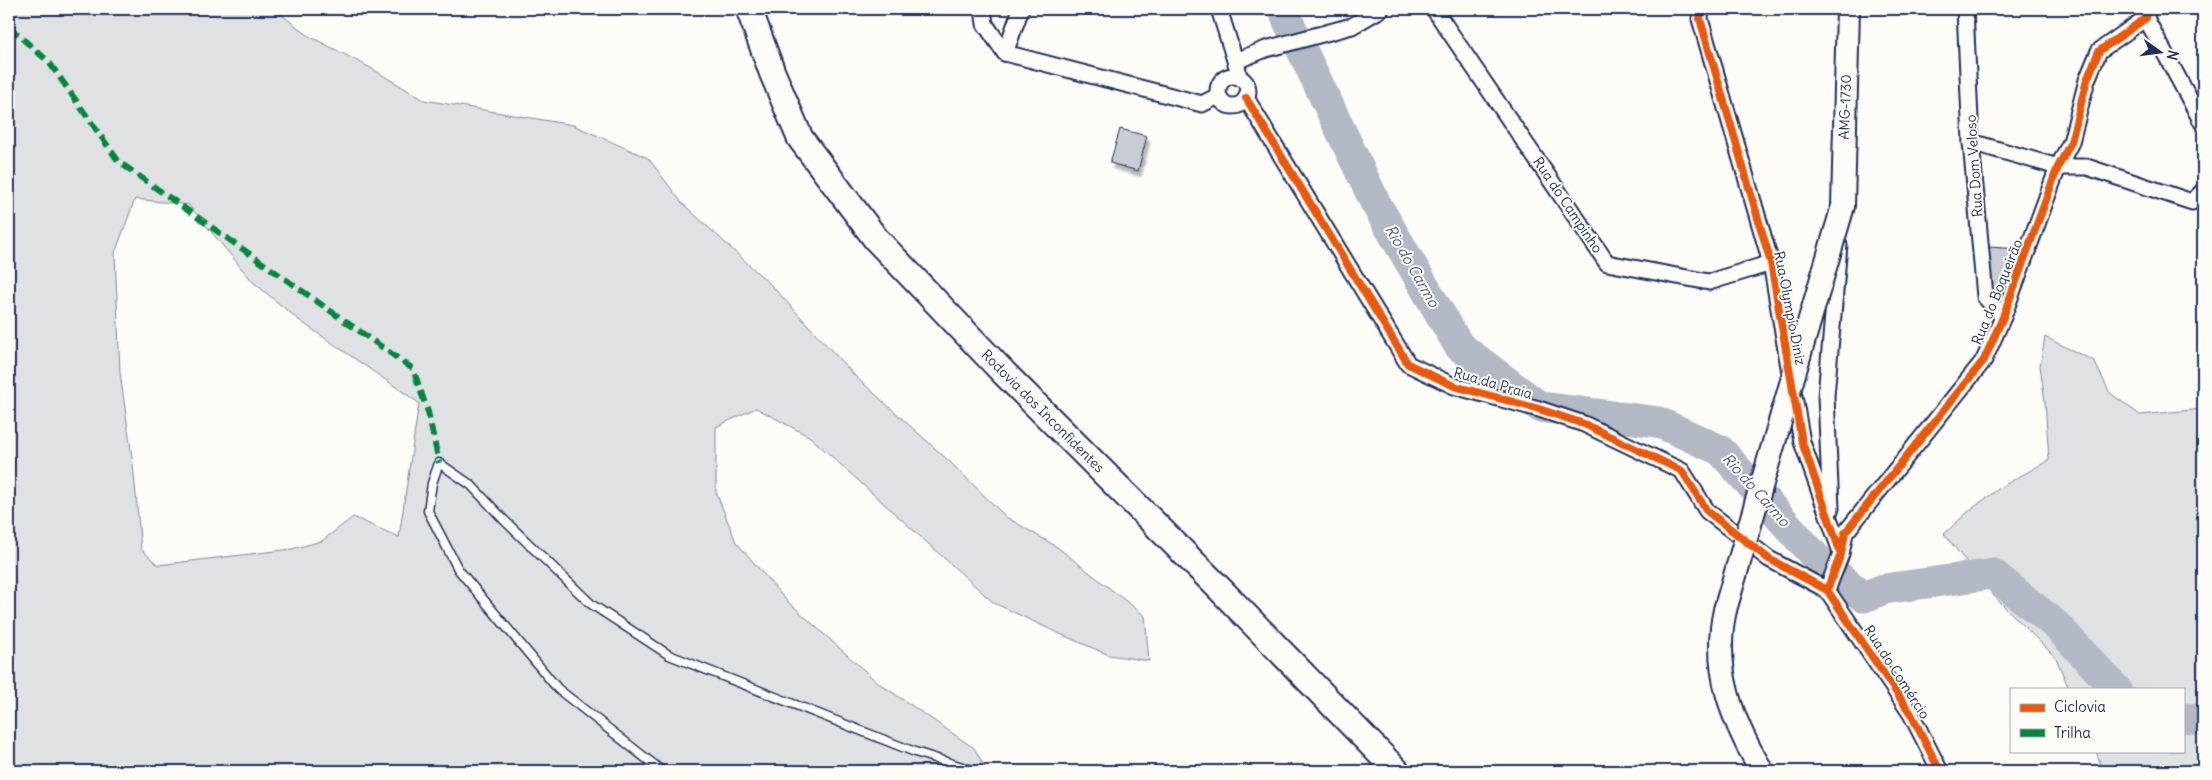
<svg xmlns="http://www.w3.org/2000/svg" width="2212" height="780" font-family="Delius,sans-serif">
	<defs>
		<filter id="shadow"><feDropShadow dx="3" dy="5.5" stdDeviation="1" flood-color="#0004"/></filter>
	</defs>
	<rect width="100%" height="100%" fill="#fdfcf7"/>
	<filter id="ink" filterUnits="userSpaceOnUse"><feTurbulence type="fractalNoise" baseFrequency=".02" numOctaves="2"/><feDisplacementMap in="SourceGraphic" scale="10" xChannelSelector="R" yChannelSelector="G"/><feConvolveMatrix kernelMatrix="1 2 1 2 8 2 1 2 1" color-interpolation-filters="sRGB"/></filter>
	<g filter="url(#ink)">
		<!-- green -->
		<g fill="#e0e1e3" stroke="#7e88a0" fill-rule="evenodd">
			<path d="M9,9H274L309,36L369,67L424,100L573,125L648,158L682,203L772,286L855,376L949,461L1006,517L1057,547L1145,616L1149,661L1109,655L1060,634L994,603L810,437L756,408L716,427V492L736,542L785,599L877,682L974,748L987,771H9ZM135,199L189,205L253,282L300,321L419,403L399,537L353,517L322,541L292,549L158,565L141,549L133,464L120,373L115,253Z"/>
			<path d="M2045,337L2094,361L2110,393L2140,415L2203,409V771H2103L2096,751H2183V689H2069L2056,658L1993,595L1944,534L1969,511L2001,487L2049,460L2045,402L2040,366Z"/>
		</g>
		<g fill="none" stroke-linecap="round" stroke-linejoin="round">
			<!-- river -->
			<g stroke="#b3b8c5" stroke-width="31">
				<path d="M1284,9L1288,21L1376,204L1459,346L1540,407L1658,422L1720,450L1820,562L1864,597L1884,589L1993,574L2057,626L2116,689"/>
				<path d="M2183,718L2203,720"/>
			</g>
		</g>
		<!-- building -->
		<g fill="#c9ccd3" stroke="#1b2f5e" filter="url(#shadow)">
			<path d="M1120,129L1147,136L1138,171L1110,163Z"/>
			<path d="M1988,247L2020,249L2003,301L1993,295L1988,263Z"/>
		</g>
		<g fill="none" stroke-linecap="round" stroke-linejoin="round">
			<!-- service casing -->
			<g stroke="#1b2f5e" stroke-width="11">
				<path id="service" d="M662,771L558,689L458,569L428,511L432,483L439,463L471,485L505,521L591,604L669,655L915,752L975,771"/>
			</g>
			<!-- minor casing -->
			<g stroke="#1b2f5e" stroke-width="19">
				<g id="minor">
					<path d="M983,9L985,24L1005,53"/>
					<path d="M1219,9L1238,70"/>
					<path d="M1434,9L1607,263L1709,282L1771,263"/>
					<path d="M1701,9L1700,19L1771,263L1802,442L1841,552"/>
					<path d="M1965,9L1971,142L1985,297L2003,317"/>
					<path d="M2142,11L2203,124"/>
					<path d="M1005,53L1202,104L1218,96"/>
					<path d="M1005,53L1021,9"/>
					<path d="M1236,61L1266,49L1352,26L1381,9"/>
					<circle cx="1233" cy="91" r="15"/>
					<path d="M1246,98L1408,364L1454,386L1539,409L1584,424L1682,471L1707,511L1769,559L1827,590L1911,714L1940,771"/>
					<path d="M1971,142L2058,167H2087L2192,202L2203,191"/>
					<path d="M1831,509L1826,396L1839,245"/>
					<path d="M1827,590L1841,554L1845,533L1984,360L2003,317L2058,167L2071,142L2087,80L2099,51L2146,18L2147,9"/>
				</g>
			</g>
			<!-- secondary casing -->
			<g stroke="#1b2f5e" stroke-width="26">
				<g id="secondary">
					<path d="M1843,206L1848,9"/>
					<path d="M1725,610C1712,668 1732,722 1762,771"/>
				</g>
			</g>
			<!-- primary casing -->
			<g stroke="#1b2f5e" stroke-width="29">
				<path id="primary" d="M749,9L772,72L800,138L876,239L1004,373L1214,583L1397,771"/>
			</g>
			<!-- service -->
			<use href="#service" stroke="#fdfcf7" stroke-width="8"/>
			<!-- minor -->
			<use href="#minor" stroke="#fdfcf7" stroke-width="15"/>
			<!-- secondary -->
			<use href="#secondary" stroke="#fdfcf7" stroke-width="22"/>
			<!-- primary -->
			<use href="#primary" stroke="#fdfcf7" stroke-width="25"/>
			<!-- secondary-bridge casing -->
			<g stroke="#1b2f5e" stroke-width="26" stroke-linecap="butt">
				<path id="secondary-bridge" d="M1725,610L1843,206"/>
			</g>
			<!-- secondary-bridge -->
			<use href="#secondary-bridge" stroke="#fdfcf7" stroke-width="22"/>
			<!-- quiet -->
			<path stroke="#00873e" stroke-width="6" stroke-dasharray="12 6" stroke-linecap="butt" d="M9,27L49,62L119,162L413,369L428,412L439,463"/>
			<!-- cycleway casing -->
			<g stroke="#fdfcf7" stroke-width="11">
				<g id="cycleway">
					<path d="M1701,9L1700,19L1771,263L1802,442L1840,551"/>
					<path d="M1246,98L1408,364L1454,386L1539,409L1584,424L1682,471L1707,511L1769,559L1827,590L1911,714L1940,771"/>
					<path d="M1827,590L1841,554L1845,533L1984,360L2003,317L2058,167L2071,142L2087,80L2099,51L2146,18L2147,9"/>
				</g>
			</g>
			<!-- cycleway -->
			<use href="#cycleway" stroke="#e8590c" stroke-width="8"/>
		</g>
	</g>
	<g text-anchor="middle" stroke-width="4" stroke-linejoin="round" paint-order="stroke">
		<!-- street labels -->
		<g font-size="14" fill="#1b2f5e" stroke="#fdfcf7">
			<text transform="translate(1845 107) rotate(-88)" y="5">AMG-1730</text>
			<text transform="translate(1974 166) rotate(-94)" y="5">Rua Dom Veloso</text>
			<text transform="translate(1568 205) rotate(56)" y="5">Rua do Campinho</text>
			<text transform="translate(1997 292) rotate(-68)" y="5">Rua do Boqueirão</text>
			<text transform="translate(1790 308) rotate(79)" y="5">Rua Olympio Diniz</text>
			<text transform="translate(1493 383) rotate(16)" y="5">Rua da Praia</text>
			<text transform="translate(1043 411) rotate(45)" y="5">Rodovia dos Inconfidentes</text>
			<text transform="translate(1897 672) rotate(57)" y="5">Rua do Comércio</text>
		</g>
		<!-- water labels -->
		<g font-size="15" font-style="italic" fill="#49587d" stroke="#fdfcf7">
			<text transform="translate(1412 266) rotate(60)" y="5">Rio do Carmo</text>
			<text transform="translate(1756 490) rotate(48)" y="5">Rio do Carmo</text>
		</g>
	</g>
	<!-- margin -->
	<rect width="2212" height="780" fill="none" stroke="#fdfcf7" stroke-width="30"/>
	<rect x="15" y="15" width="2182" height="750" fill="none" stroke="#1b2f5e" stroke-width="2" filter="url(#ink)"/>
	<!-- legend -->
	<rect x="2010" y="688" width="175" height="65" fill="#fdfcf7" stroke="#a3aaba"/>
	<rect x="2020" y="704" width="25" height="8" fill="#e8590c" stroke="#a3aaba"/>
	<text x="2054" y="712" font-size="15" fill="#1b2f5e">Ciclovia</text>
	<rect x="2020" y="729" width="25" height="8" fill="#00873e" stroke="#a3aaba"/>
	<text x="2054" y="738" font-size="15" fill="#1b2f5e">Trilha</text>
	<!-- north arrow -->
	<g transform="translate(2160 52) rotate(104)" stroke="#fdfcf7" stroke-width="4" paint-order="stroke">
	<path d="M0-4L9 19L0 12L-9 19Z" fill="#1b2f5e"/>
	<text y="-8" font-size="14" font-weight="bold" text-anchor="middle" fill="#1b2f5e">N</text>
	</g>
</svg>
